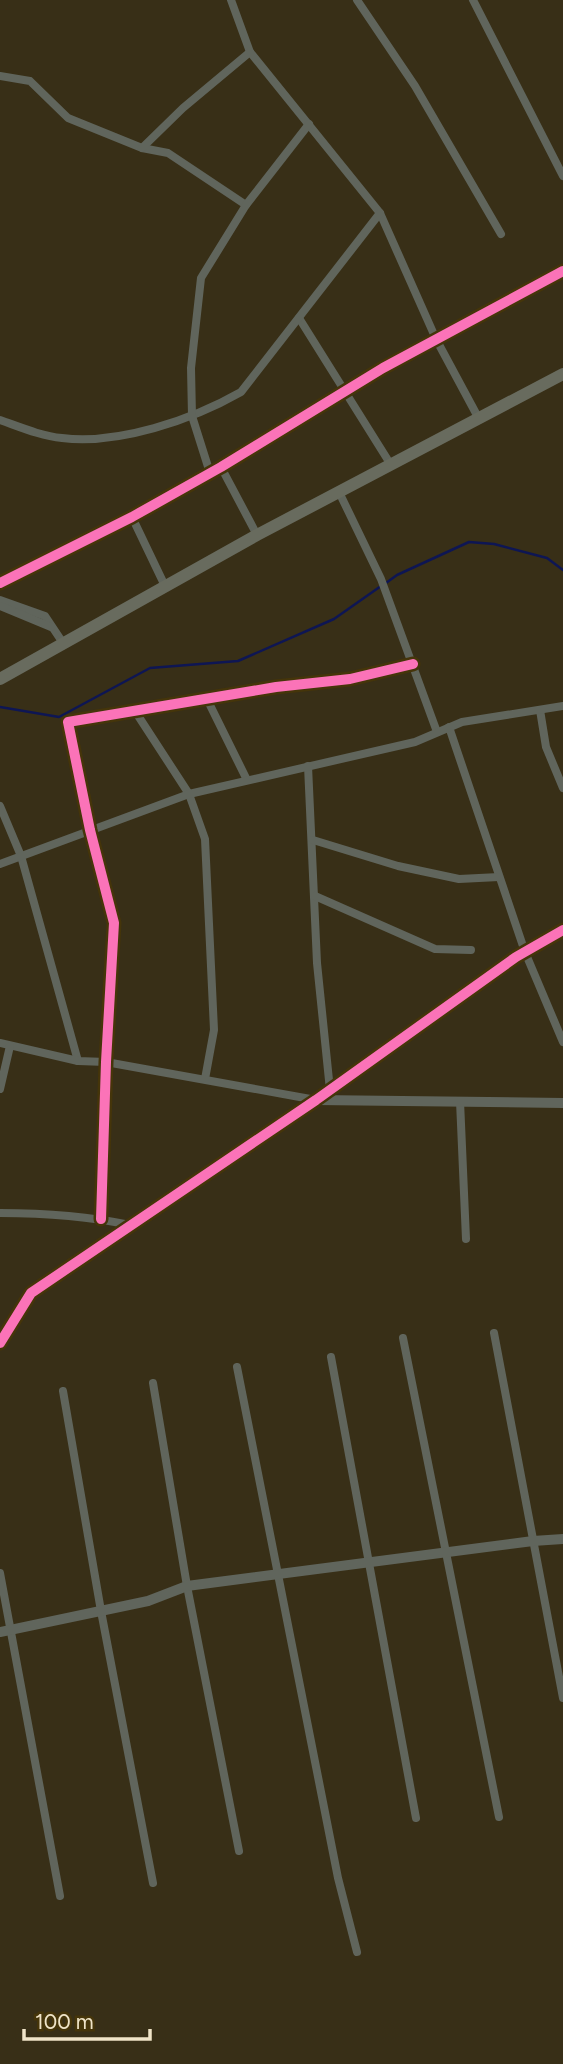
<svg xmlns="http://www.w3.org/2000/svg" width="563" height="2064" font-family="Figtree,sans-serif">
	<rect width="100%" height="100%" fill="#382f17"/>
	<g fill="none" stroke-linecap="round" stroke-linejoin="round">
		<!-- stream -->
		<g stroke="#0e1654" stroke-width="2.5">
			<path d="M386,583L397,575L469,542L494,544L547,558L563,570"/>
			<path d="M0,707L59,717L150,668L238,661L334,619L381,586"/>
		</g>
		<!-- minor -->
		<g stroke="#60655c" stroke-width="8">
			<path d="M231,0L250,52L380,213L436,339L479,419"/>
			<path d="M357,0L415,86L501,234"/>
			<path d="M473,0L563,176"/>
			<path d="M0,76L30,81L68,118L142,148L168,153L246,205"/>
			<path d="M142,148L183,108L250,52"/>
			<path d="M299,318L391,465"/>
			<path d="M0,420C20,427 41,436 62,438C118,445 192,420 241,392L380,213"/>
			<path d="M221,467L257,535"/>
			<path d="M210,473L192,416L191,368L201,278L246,205L309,124"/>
			<path d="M339,492L381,579L437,732"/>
			<path d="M132,517L165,586"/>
			<path d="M0,583L132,517L221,467L383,368L563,271"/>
			<path d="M0,600L45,616L63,643"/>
			<path d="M0,606L51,627"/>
			<path d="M207,699L247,780"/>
			<path d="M540,710L546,747L563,788"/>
			<path d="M135,711L189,794L205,839L214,1030L205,1079"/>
			<path d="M449,727L525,952L563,1042"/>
			<path d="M308,766L317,963L330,1090"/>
			<path d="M0,806L21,856L78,1061"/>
			<path d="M313,840L398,866L459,879L499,877"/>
			<path d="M0,864L189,794L415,742L462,722L563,706"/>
			<path d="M315,896L435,949L471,950"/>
			<path d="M0,1043L78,1061L106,1062L316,1100"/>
			<path d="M0,1089L10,1046"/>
			<path d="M460,1101L466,1239"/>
			<path d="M0,1213C44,1213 87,1216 130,1225"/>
			<path d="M101,1219L106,1062L114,923L90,830L68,722L276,687L350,679L413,664"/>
			<path d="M494,1333L563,1698"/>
			<path d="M403,1338L499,1817"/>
			<path d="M0,1343L31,1293L316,1100L516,957L563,930"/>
			<path d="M331,1357L416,1818"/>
			<path d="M237,1367L338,1878L357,1952"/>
			<path d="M153,1383L187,1586L239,1851"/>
			<path d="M63,1391L101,1611L153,1883"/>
			<path d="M0,1573L60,1896"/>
		</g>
		<!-- tertiary -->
		<g stroke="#60655c" stroke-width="10">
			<path d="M316,1100L563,1103"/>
			<path d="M0,1632L148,1601L187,1586L533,1541L563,1539"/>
		</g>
		<!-- primary -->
		<path stroke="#686b5e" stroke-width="12" d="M0,679L257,535L563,374"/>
		<!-- cycleway casing -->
		<g stroke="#45350a" stroke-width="15">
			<g id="cycleway">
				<path d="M0,583L132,517L221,467L383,368L563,271"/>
				<path d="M101,1219L106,1062L114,923L90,830L68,722L276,687L350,679L413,664"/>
				<path d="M0,1343L31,1293L316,1100L516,957L563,930"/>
			</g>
		</g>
		<!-- cycleway -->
		<use href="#cycleway" stroke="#fb73b8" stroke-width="10"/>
	</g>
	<!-- scale -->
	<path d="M24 2029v10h126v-10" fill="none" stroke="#efe4c8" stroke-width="3.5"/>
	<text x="35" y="2029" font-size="21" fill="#efe4c8" stroke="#45350a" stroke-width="5" paint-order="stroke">100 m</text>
</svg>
